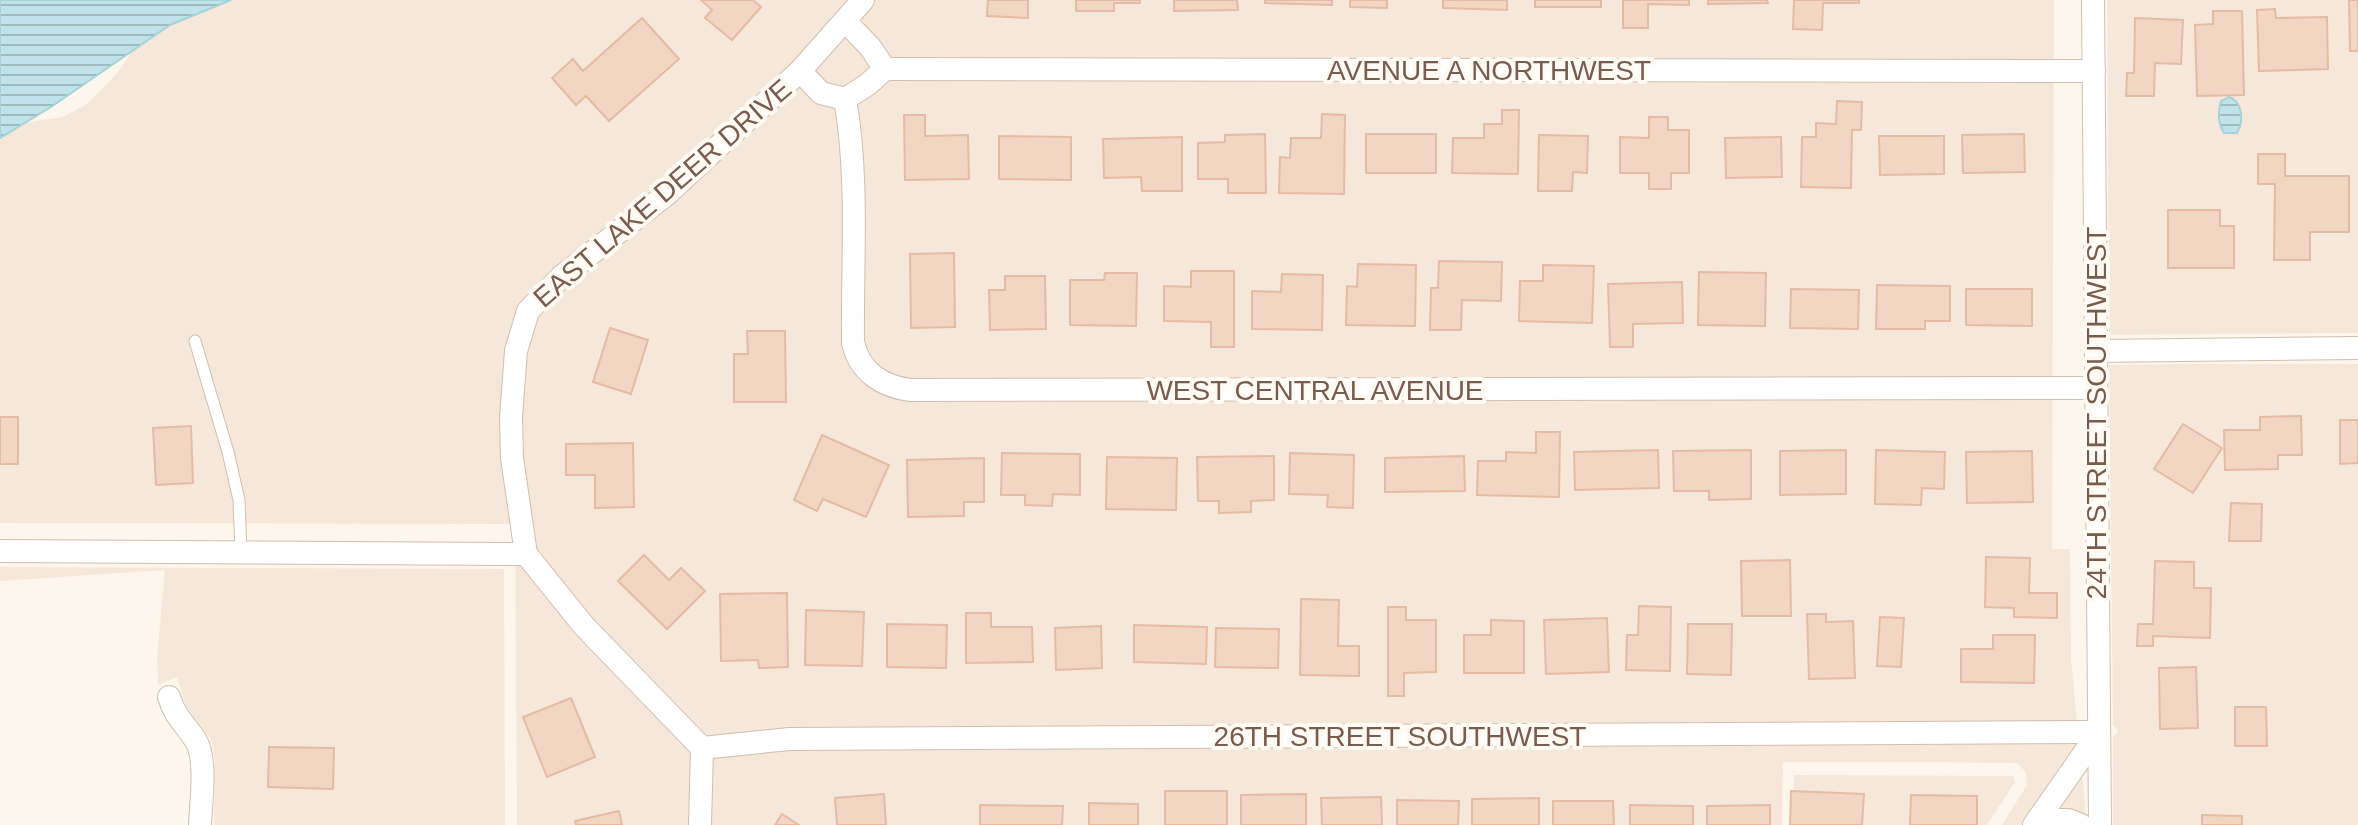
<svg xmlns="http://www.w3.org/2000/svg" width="2358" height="825" font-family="Arial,sans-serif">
	<defs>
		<pattern id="water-rules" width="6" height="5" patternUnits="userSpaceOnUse" patternTransform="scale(2)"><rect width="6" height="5" fill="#bfe3e8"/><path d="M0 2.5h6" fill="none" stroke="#a0bbbe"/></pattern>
	</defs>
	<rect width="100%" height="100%" fill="#fdf6ec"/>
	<!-- residential -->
	<g fill="#f5e8da">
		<path d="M174,0H2054L2052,549H2070L2071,658L2087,825H2002L2027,785L2026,772L2017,763L1915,762H1783L1782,825H517L515,524L0,523V137L23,123L63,117L87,104L114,77L162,10Z"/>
		<path d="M2107,0H2358V333L2109,335Z"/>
		<path d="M2190,364H2358V825H2113V738L2118,730L2113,725L2109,365Z"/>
		<path d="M0,567L504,569L505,825H214L215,761L211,739L186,706L177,677L158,685L157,657L165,570L0,581Z"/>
		<path d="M1794,775L2013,776L2015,782L1987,825H1793Z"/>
	</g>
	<!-- water -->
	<g fill="url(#water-rules)" stroke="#a5d3da" stroke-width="2">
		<path d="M0,0H231L170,25L51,107L0,138Z"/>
		<path d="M2229,97C2243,102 2244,121 2237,133H2224C2218,124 2218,112 2221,101Z"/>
	</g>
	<!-- building -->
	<g fill="#f3d5c3" stroke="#e6bba3" stroke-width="2">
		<path d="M701,0H753L761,7L732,40L705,18L712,10Z"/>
		<path d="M988,0H1028V18L987,16Z"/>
		<path d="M1076,0H1140V3H1114V11H1076Z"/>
		<path d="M1174,0H1237L1238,10L1174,11Z"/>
		<path d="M1265,0H1332V5L1265,3Z"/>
		<path d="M1350,0H1387V8L1350,7Z"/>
		<path d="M1443,0H1507V10L1443,8Z"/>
		<rect x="1535" y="0" width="66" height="7"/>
		<path d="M1623,0H1689V5L1648,4V28H1623Z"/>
		<path d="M1708,0H1767L1768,3L1708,4Z"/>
		<path d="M1794,0H1859V3H1823L1822,30L1793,29Z"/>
		<path d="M2349,0H2358V51H2350Z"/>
		<path d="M2275,9L2276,18L2327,17L2328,69L2259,71L2257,10Z"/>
		<path d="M2213,11H2242L2244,95L2197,96L2195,25L2213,24Z"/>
		<path d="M642,18L679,59L609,121L586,96L576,105L552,78L573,59L583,71Z"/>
		<path d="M2135,18L2183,20L2181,64L2155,63L2154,96H2126L2127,73H2134Z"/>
		<path d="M1837,101L1862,102L1861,130H1852L1851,188L1801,187L1802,137H1816V123L1836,124Z"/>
		<path d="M1502,110H1519L1518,174L1452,173L1453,138H1484V124H1502Z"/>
		<path d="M1322,114L1345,115L1344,194L1279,193L1280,157L1290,158L1291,138H1321Z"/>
		<path d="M904,115H925V136L968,135L969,179L905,180Z"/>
		<path d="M1649,117H1668V130H1689V173H1671V189H1649V173H1620V137L1649,138Z"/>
		<path d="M1265,134L1266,193H1228V179H1198V143L1225,142V135Z"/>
		<rect x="1366" y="134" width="70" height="39"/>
		<path d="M2024,134L2025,172L1963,173L1962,135Z"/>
		<path d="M1539,135L1588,136L1587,173L1573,172L1572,191H1538Z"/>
		<path d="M999,136L1071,137V180L999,179Z"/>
		<path d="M1879,136H1944V174L1880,175Z"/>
		<path d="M1182,137V191H1142L1141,177L1104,178L1103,139Z"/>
		<path d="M1781,137L1782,177L1726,178L1725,138Z"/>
		<path d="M2258,154H2285V176H2349V232H2310V260H2274L2275,184H2258Z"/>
		<path d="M2168,210H2220V226H2234V268H2168Z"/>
		<path d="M954,253L955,327L911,328L910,254Z"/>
		<path d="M1439,261L1502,262L1501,301L1462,300L1461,330H1430L1431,288H1438Z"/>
		<path d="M1358,264L1416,265L1415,326L1346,325L1347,286L1357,287Z"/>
		<path d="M1543,265L1594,266L1592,323L1519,321L1520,281H1543Z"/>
		<path d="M1191,271H1234V347H1211V322L1164,321V286L1191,287Z"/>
		<path d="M1699,272L1766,273L1765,326L1698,325Z"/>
		<path d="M1105,273H1137L1136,326L1070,325V280H1104Z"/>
		<path d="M1282,274L1323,275L1322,330L1252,329V291L1281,292Z"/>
		<path d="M1005,276H1045L1046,329L990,330L989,290H1005Z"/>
		<path d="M1682,282L1683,323L1633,324V347H1610L1608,284Z"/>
		<path d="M1877,285L1950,286V321H1925V329H1876Z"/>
		<path d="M1791,289L1859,290L1858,329L1790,328Z"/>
		<path d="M1966,289H2032V326L1966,325Z"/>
		<path d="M610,328L648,340L631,394L593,382Z"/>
		<path d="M747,331H785L786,402H734V354H748Z"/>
		<path d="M2301,416L2302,455H2278V469L2225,470L2224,430H2260V417Z"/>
		<rect x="0" y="417" width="18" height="47"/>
		<path d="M2340,420H2358V463L2340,464Z"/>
		<path d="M2183,424L2222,448L2193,493L2154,469Z"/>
		<path d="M191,426L193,483L156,485L153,428Z"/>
		<path d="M1536,432H1560L1559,497L1477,495L1478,461H1506V452L1536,453Z"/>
		<path d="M822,435L889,465L866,517L823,499L817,511L794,500Z"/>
		<path d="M633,443L634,507L595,508V475H566V444Z"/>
		<path d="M1658,450L1659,488L1575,490L1574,452Z"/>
		<path d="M1751,450V499L1709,500V491H1674L1673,451Z"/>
		<path d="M1846,450V494L1780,495V451Z"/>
		<path d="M1876,450L1945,452L1944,489L1922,488L1921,505L1875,504Z"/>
		<path d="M2032,451L2033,502L1967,503L1966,452Z"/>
		<path d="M1002,453L1080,454V495L1053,494L1052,506L1025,505V495H1001Z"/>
		<path d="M1290,453L1354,455L1353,508L1327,507L1328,495L1289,494Z"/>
		<path d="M1274,456V500L1251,501V512L1219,513V501H1198L1197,457Z"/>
		<path d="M1464,456L1465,491L1385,492V458Z"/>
		<path d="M1107,457L1177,458L1176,510L1106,509Z"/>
		<path d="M984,458V502H964V516L908,517L907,460Z"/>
		<path d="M2231,503L2262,504L2261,541H2229Z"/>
		<path d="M644,555L669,580L681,568L705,591L667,629L618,581Z"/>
		<path d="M1986,557L2030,558L2029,593H2057V618L2014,617V608L1985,607Z"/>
		<path d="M1790,560L1791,616H1742L1741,561Z"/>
		<path d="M2155,561L2194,562V588H2211L2210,638L2153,636V646H2137L2138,624H2153Z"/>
		<path d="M787,593L788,667L759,668L758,660L721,661L720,594Z"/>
		<path d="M1301,599L1339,600L1338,646H1359V676L1300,675Z"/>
		<path d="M1639,606L1671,607L1670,671L1626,670L1627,635H1638Z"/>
		<path d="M1388,607H1406V620H1436V672L1404,673V696H1388Z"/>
		<path d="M806,610L864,612L862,666L805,665Z"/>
		<path d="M966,613H991V627H1032L1033,662L966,663Z"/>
		<path d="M1807,614H1826V622L1853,621L1855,678L1809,679Z"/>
		<path d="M1880,617L1904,618L1901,667L1877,666Z"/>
		<path d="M1607,618L1609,672L1546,674L1544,620Z"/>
		<path d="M1491,620L1524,621V673H1464V635H1491Z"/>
		<path d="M887,624L947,625L946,668L887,667Z"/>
		<path d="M1688,624H1732L1731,675L1687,674Z"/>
		<path d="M1134,625L1207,627L1206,664L1134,662Z"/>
		<path d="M1101,626L1102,668L1056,670L1055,628Z"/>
		<path d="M1216,628L1279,629L1278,668L1215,667Z"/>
		<path d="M1993,635H2035L2034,683L1961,682V649H1993Z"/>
		<path d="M2196,667L2198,728L2160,729L2159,668Z"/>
		<path d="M571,698L595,757L547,777L523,717Z"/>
		<path d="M2235,707H2266L2267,746H2235Z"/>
		<path d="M269,747L334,748L333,789L268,787Z"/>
		<rect x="1165" y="791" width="62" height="34"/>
		<path d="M1791,791L1864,794L1862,825H1790Z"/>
		<path d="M884,794L886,825H837L835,798Z"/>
		<path d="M1306,794V825H1241V795Z"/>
		<path d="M1911,795L1977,796V825H1910Z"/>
		<path d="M1381,797L1382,825H1322L1321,798Z"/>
		<path d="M1539,798V825H1472V799Z"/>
		<path d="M1397,800L1459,801L1458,825H1397Z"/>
		<path d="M1553,801H1613L1614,825H1553Z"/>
		<path d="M1089,803L1138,804V825H1089Z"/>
		<path d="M980,805L1063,806L1062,825H980Z"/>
		<path d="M1630,805L1693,806V825H1630Z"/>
		<path d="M1770,805V825H1707V806Z"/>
		<path d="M619,811L622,825H576L575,821Z"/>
		<path d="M782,814L799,825H775Z"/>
		<path d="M2202,815L2242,816V825H2202Z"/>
	</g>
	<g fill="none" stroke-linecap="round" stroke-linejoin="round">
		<!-- service casing -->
		<g stroke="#d1beb0" stroke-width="13">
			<path id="service" d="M195,341L228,452L239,500L241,553"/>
		</g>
		<!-- minor casing -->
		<g stroke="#d1beb0" stroke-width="24">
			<g id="minor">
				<path d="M2093,0L2100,825"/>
				<path d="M846,22L870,47L885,69"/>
				<path d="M885,69L2094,71"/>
				<path d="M800,71L821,93L845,99"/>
				<path d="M845,99C859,178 852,262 853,342C859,372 883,387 911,390L2095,388"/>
				<path d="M845,99L867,85L885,69"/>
				<path d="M2096,351L2358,348"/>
				<path d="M0,551L526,554"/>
				<path d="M526,554L512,458L511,417L516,351L528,311L561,277L667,194L800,71L863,0"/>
				<path d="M526,554L584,626L702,748L700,825"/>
				<path d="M169,697C176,719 185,723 196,741C207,759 201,803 200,825"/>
				<path d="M702,748L789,739L2099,732"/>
				<path d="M2038,820H2068L2081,825"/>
				<path d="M2034,825L2099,732"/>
			</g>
		</g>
		<!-- service -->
		<use href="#service" stroke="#fff" stroke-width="11"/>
		<!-- minor -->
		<use href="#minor" stroke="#fff" stroke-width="22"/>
	</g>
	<g text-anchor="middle" stroke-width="8" stroke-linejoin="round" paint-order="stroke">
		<!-- street labels -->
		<g font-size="28" fill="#7a5c4d" stroke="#fffaf3">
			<text x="1489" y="80">AVENUE A NORTHWEST</text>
			<text transform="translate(662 193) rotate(-41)" y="10">EAST LAKE DEER DRIVE</text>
			<text x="1315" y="400">WEST CENTRAL AVENUE</text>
			<text transform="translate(2096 413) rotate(-90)" y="10">24TH STREET SOUTHWEST</text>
			<text x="1400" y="746">26TH STREET SOUTHWEST</text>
		</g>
	</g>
</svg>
